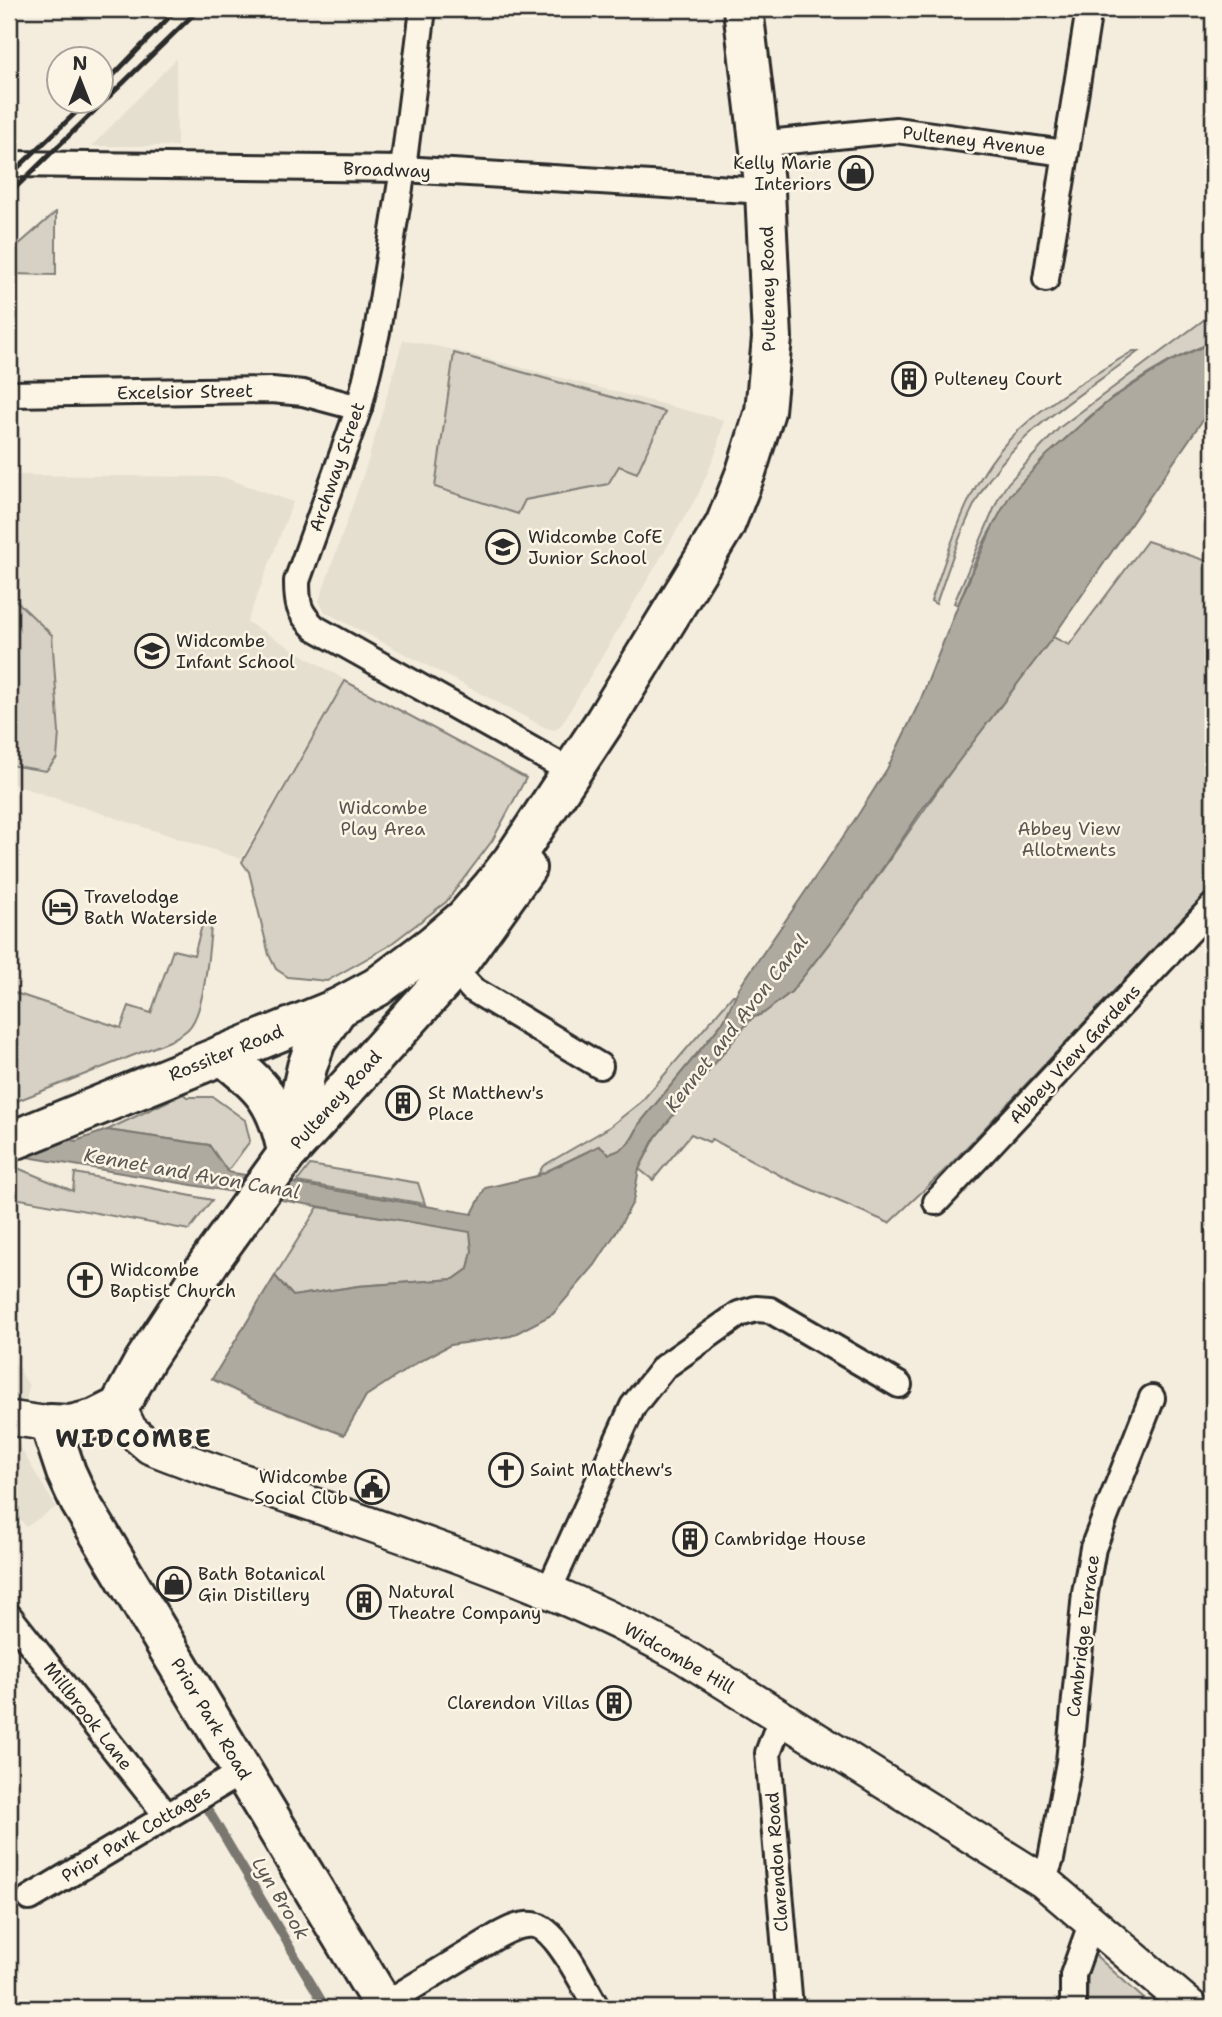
<svg xmlns="http://www.w3.org/2000/svg" width="1222" height="2017" font-family="'Shantell Sans',sans-serif">
	<rect width="100%" height="100%" fill="#f4edde"/>
	<filter id="ink" filterUnits="userSpaceOnUse"><feTurbulence type="fractalNoise" baseFrequency=".0143" numOctaves="2"/><feDisplacementMap in="SourceGraphic" scale="14" xChannelSelector="R" yChannelSelector="G"/><feConvolveMatrix kernelMatrix="1 2 1 2 8 2 1 2 1" color-interpolation-filters="sRGB"/></filter>
	<g filter="url(#ink)">
		<!-- built -->
		<g fill="#e5dfd0">
			<path d="M176,59L177,146H92Z"/>
			<path d="M403,340L450,349L724,420L715,455L699,493L562,724L555,730L546,728L325,612L319,601L368,461Z"/>
			<path d="M9,475L223,477L293,502L247,622L345,680L241,859L9,783Z"/>
			<path d="M9,1353L29,1386L18,1444L56,1507L26,1527L9,1505Z"/>
		</g>
		<!-- green -->
		<g fill="#d6d1c4" stroke="#807e78" stroke-width="2">
			<path d="M56,212V275L9,274V253Z"/>
			<path d="M1213,313V342C1124,376 1045,447 993,526C978,549 969,579 958,605L954,603L999,497L1008,483L1059,428Z"/>
			<path d="M1133,351H1139C1085,393 1014,432 980,494C961,528 949,567 936,604L931,601C950,548 967,485 1007,442C1042,404 1089,378 1133,351Z"/>
			<path d="M454,353L665,412L637,473L619,466L608,484L525,500L518,514L435,487Z"/>
			<path d="M1147,541L1213,563V891L1190,910L948,1167L889,1223L785,1178L712,1139L709,1142L691,1134L653,1180L639,1169L658,1133L745,1026L752,1018L764,1013L791,992L814,963L851,915L961,757L1053,637L1069,645Z"/>
			<path d="M9,594L52,635L59,733L57,758L46,771L9,765Z"/>
			<path d="M345,681L526,778L492,841L446,902L387,947L327,981L288,977L276,969L269,955L249,872L242,862Z"/>
			<path d="M205,914L212,918C209,943 206,1012 188,1029C183,1034 176,1037 170,1041L9,1104V991L121,1028L129,1006L151,1013L173,950L194,955Z"/>
			<path d="M733,995H736L724,1021L640,1123C632,1140 628,1149 609,1154L599,1146L537,1176L543,1166L608,1128L641,1102Z"/>
			<path d="M183,1094L187,1097H213L245,1120L250,1141L227,1172L209,1145L107,1130Z"/>
			<path d="M310,1165L418,1183L425,1204L297,1182Z"/>
			<path d="M15,1167L73,1191L75,1173L212,1200L189,1230L9,1197V1169Z"/>
			<path d="M318,1207L471,1231L472,1251L468,1269L454,1279L358,1286L293,1296L275,1276Z"/>
			<path d="M1094,1954L1154,2008H1087L1088,1972Z"/>
		</g>
		<!-- water -->
		<path fill="#afaaa0" stroke="#7a7771" stroke-width="2" d="M1213,342V405L1053,637L923,808L851,915L791,992L764,1013L752,1018L745,1026L654,1139L639,1169L633,1202L617,1231L595,1265L553,1314L511,1336L450,1345L420,1361L366,1396L344,1435L260,1403L212,1379L275,1276L293,1296L358,1286L454,1279L468,1269L472,1251L470,1232L9,1154V1126L76,1141L107,1130L209,1145L228,1172L472,1214L485,1188L537,1176L599,1146L609,1154C628,1149 632,1140 640,1123L724,1021L739,988L858,815L887,769L920,701L958,605L992,528L1010,495L1047,455L1111,399L1169,362Z"/>
		<g fill="none" stroke-linecap="round" stroke-linejoin="round">
			<!-- stream -->
			<path stroke="#7a7771" stroke-width="9" d="M206,1806L326,2008"/>
			<!-- street casing -->
			<g stroke="#2b2b2b" stroke-width="30">
				<g id="street">
					<path d="M423,9L403,169L377,332L359,408L297,581C297,604 298,612 315,628L572,772"/>
					<path d="M758,144L896,130L1065,153"/>
					<path d="M9,164L403,169L765,191"/>
					<path d="M1046,279L1089,9"/>
					<path d="M9,394L272,390L303,393L359,408"/>
					<path d="M446,961L472,989L600,1066"/>
					<path d="M936,1202L1213,906"/>
					<path d="M548,1592L633,1406L664,1367L739,1314L756,1309L770,1310L899,1385"/>
					<path d="M9,1616L167,1816"/>
					<path d="M781,1718L768,1753L790,2008"/>
					<path d="M1043,1881L1051,1859L1069,1762L1085,1593L1093,1548L1152,1398"/>
					<path d="M30,1898L243,1771"/>
					<path d="M383,2005L497,1936C508,1930 521,1923 534,1925C558,1929 584,1987 597,2008"/>
					<path d="M1073,2008V1975L1091,1924"/>
				</g>
			</g>
			<!-- secondary casing -->
			<g stroke="#2b2b2b" stroke-width="38">
				<g id="secondary">
					<path d="M119,1407L130,1430L150,1447C199,1467 250,1483 300,1500C430,1545 563,1589 683,1656L1043,1881L1192,2008"/>
					<path d="M9,1418L50,1424"/>
				</g>
			</g>
			<!-- primary casing -->
			<g stroke="#2b2b2b" stroke-width="44">
				<g id="primary">
					<path d="M222,1055C262,1086 277,1101 287,1152"/>
					<path d="M288,1152L307,1067L316,1041L338,1008"/>
					<path d="M385,2008L80,1502L66,1472L50,1424L71,1425L95,1419L119,1407L145,1360L210,1261L287,1154L453,970L526,868"/>
				</g>
			</g>
			<!-- highway casing -->
			<g stroke="#2b2b2b" stroke-width="44">
				<path id="highway" d="M9,1142L338,1008L377,987L433,945L465,918L492,887L513,860L605,721L725,525L746,472L765,411L772,338L765,191L743,9"/>
			</g>
			<!-- street -->
			<use href="#street" stroke="#fcf5e5" stroke-width="24"/>
			<!-- secondary -->
			<use href="#secondary" stroke="#fcf5e5" stroke-width="33"/>
			<!-- primary -->
			<use href="#primary" stroke="#fcf5e5" stroke-width="38"/>
			<!-- highway -->
			<use href="#highway" stroke="#fcf5e5" stroke-width="38"/>
			<!-- rail -->
			<g stroke="#2b2b2b" stroke-width="5">
				<path d="M102,87L177,9"/>
				<path d="M9,176L87,102"/>
				<path d="M9,194L199,9"/>
			</g>
		</g>
	</g>
	<!-- icons -->
	<defs>
		<g id="shop-ring" transform="scale(1.75)"><circle r="9.5" fill="#fcf5e5" stroke="#2b2b2b" stroke-width="1.5"/><path d="M-5-2.5h2.3a2.7 3.5 0 0 1 5.4 0H5L5.5 6h-11ZM-1.5-2.5h3a1.5 2.3 0 0 0-3 0Z" fill="#2b2b2b"/></g>
		<g id="building-ring" transform="scale(1.75)"><circle r="9.5" fill="#fcf5e5" stroke="#2b2b2b" stroke-width="1.5"/><path d="M-4-6H4V6H1V3H-1V6H-4ZM-2.5-4.3h1.7v1.8h-1.7ZM.8-4.3h1.7v1.8H.8ZM-2.5-1h1.7V.8h-1.7ZM.8-1h1.7V.8H.8Z" fill="#2b2b2b"/></g>
		<g id="school-ring" transform="scale(1.75)"><circle r="9.5" fill="#fcf5e5" stroke="#2b2b2b" stroke-width="1.5"/><path d="M0-5L7-2L0 1L-7-2ZM-4 1L0 2.5L4 1V4Q0 6-4 4Z" fill="#2b2b2b"/></g>
		<g id="hotel-ring" transform="scale(1.75)"><circle r="9.5" fill="#fcf5e5" stroke="#2b2b2b" stroke-width="1.5"/><path d="M-6-4.5h1.5V1H6V5H4.5V3h-9V5H-6ZM-4 0a1.8 1.8 0 1 1 3.6 0ZM.5 0V-2.5h3Q6-2.5 6 0Z" fill="#2b2b2b"/></g>
		<g id="church-ring" transform="scale(1.75)"><circle r="9.5" fill="#fcf5e5" stroke="#2b2b2b" stroke-width="1.5"/><path d="M-1.2-6h2.4v3.5h3.3v2.4h-3.3V6h-2.4V-.1h-3.3v-2.4h3.3Z" fill="#2b2b2b"/></g>
		<g id="civic-ring" transform="scale(1.75)"><circle r="9.5" fill="#fcf5e5" stroke="#2b2b2b" stroke-width="1.5"/><path d="M-.6-6.5H3V-4.5H.6V-3L4-1V1h2V6H-6V1h2V-1L-.6-3ZM-1.2 2.5V6h2.4V2.5Z" fill="#2b2b2b"/></g>
	</defs>
	<g fill-rule="evenodd">
		<use href="#shop-ring" x="856" y="173"/>
		<use href="#building-ring" x="909" y="379"/>
		<use href="#school-ring" x="503" y="547"/>
		<use href="#school-ring" x="152" y="651"/>
		<use href="#hotel-ring" x="60" y="907"/>
		<use href="#building-ring" x="403" y="1103"/>
		<use href="#church-ring" x="85" y="1280"/>
		<use href="#church-ring" x="506" y="1470"/>
		<use href="#civic-ring" x="372" y="1487"/>
		<use href="#building-ring" x="690" y="1539"/>
		<use href="#shop-ring" x="174" y="1584"/>
		<use href="#building-ring" x="364" y="1602"/>
		<use href="#building-ring" x="614" y="1703"/>
	</g>
	<g text-anchor="middle" stroke-width="5" stroke-linejoin="round" paint-order="stroke">
		<!-- street labels -->
		<g font-size="18" fill="#2b2b2b" stroke="#fcf5e5">
			<text transform="translate(974 141) rotate(7)" y="6">Pulteney Avenue</text>
			<text transform="translate(387 170) rotate(2)" y="6">Broadway</text>
			<text transform="translate(768 289) rotate(-91)" y="6">Pulteney Road</text>
			<text transform="translate(185 392) rotate(-1)" y="6">Excelsior Street</text>
			<text transform="translate(337 467) rotate(-71)" y="6">Archway Street</text>
			<text transform="translate(226 1053) rotate(-22)" y="6">Rossiter Road</text>
			<text transform="translate(1075 1054) rotate(-47)" y="6">Abbey View Gardens</text>
			<text transform="translate(336 1100) rotate(-48)" y="6">Pulteney Road</text>
			<text transform="translate(1083 1636) rotate(-83)" y="6">Cambridge Terrace</text>
			<text transform="translate(679 1658) rotate(30)" y="6">Widcombe Hill</text>
			<text transform="translate(88 1716) rotate(52)" y="6">Millbrook Lane</text>
			<text transform="translate(211 1719) rotate(59)" y="6">Prior Park Road</text>
			<text transform="translate(136 1834) rotate(-31)" y="6">Prior Park Cottages</text>
			<text transform="translate(777 1862) rotate(-94)" y="6">Clarendon Road</text>
		</g>
		<!-- poi labels -->
		<g font-size="18" fill="#2b2b2b" stroke="#fcf5e5" text-anchor="start">
			<text x="832" y="169" text-anchor="end">Kelly Marie<tspan x="832" dy="21">Interiors</tspan></text>
			<text x="934" y="385">Pulteney Court</text>
			<text x="528" y="543">Widcombe CofE<tspan x="528" dy="21">Junior School</tspan></text>
			<text x="176" y="647">Widcombe<tspan x="176" dy="21">Infant School</tspan></text>
			<text x="84" y="903">Travelodge<tspan x="84" dy="21">Bath Waterside</tspan></text>
			<text x="428" y="1099">St Matthew's<tspan x="428" dy="21">Place</tspan></text>
			<text x="110" y="1276">Widcombe<tspan x="110" dy="21">Baptist Church</tspan></text>
			<text x="530" y="1476">Saint Matthew's</text>
			<text x="348" y="1483" text-anchor="end">Widcombe<tspan x="348" dy="21">Social Club</tspan></text>
			<text x="714" y="1545">Cambridge House</text>
			<text x="198" y="1580">Bath Botanical<tspan x="198" dy="21">Gin Distillery</tspan></text>
			<text x="388" y="1598">Natural<tspan x="388" dy="21">Theatre Company</tspan></text>
			<text x="590" y="1709" text-anchor="end">Clarendon Villas</text>
		</g>
		<!-- park labels -->
		<g font-size="18" fill="#565451" stroke="#fcf5e5">
			<text x="383" y="814">Widcombe<tspan x="383" dy="21">Play Area</tspan></text>
			<text x="1069" y="835">Abbey View<tspan x="1069" dy="21">Allotments</tspan></text>
		</g>
		<!-- water labels -->
		<g font-size="19" font-style="italic" fill="#595754" stroke="#fcf5e5">
			<text transform="translate(736 1023) rotate(-52)" y="7">Kennet and Avon Canal</text>
			<text transform="translate(192 1173) rotate(10)" y="7">Kennet and Avon Canal</text>
			<text transform="translate(281 1898) rotate(59)" y="7">Lyn Brook</text>
		</g>
		<!-- district labels -->
		<g font-size="24" font-weight="bold" letter-spacing="2" fill="#2b2b2b" stroke="#fcf5e5">
			<text x="134" y="1447">WIDCOMBE</text>
		</g>
	</g>
	<!-- margin -->
	<rect width="1222" height="2017" fill="none" stroke="#fcf5e5" stroke-width="35"/>
	<rect x="18" y="18" width="1187" height="1982" fill="none" stroke="#2b2b2b" stroke-width="2.5" filter="url(#ink)"/>
	<!-- north arrow -->
	<g transform="translate(80 80)"><circle r="33" fill="#fcf5e5" stroke="#a8a49b" stroke-width="2"/>
	<path d="M0-5L12 26L0 18L-12 26Z" fill="#2b2b2b"/>
	<text y="-10" font-size="19" font-weight="bold" text-anchor="middle" fill="#2b2b2b">N</text>
	</g>
</svg>
